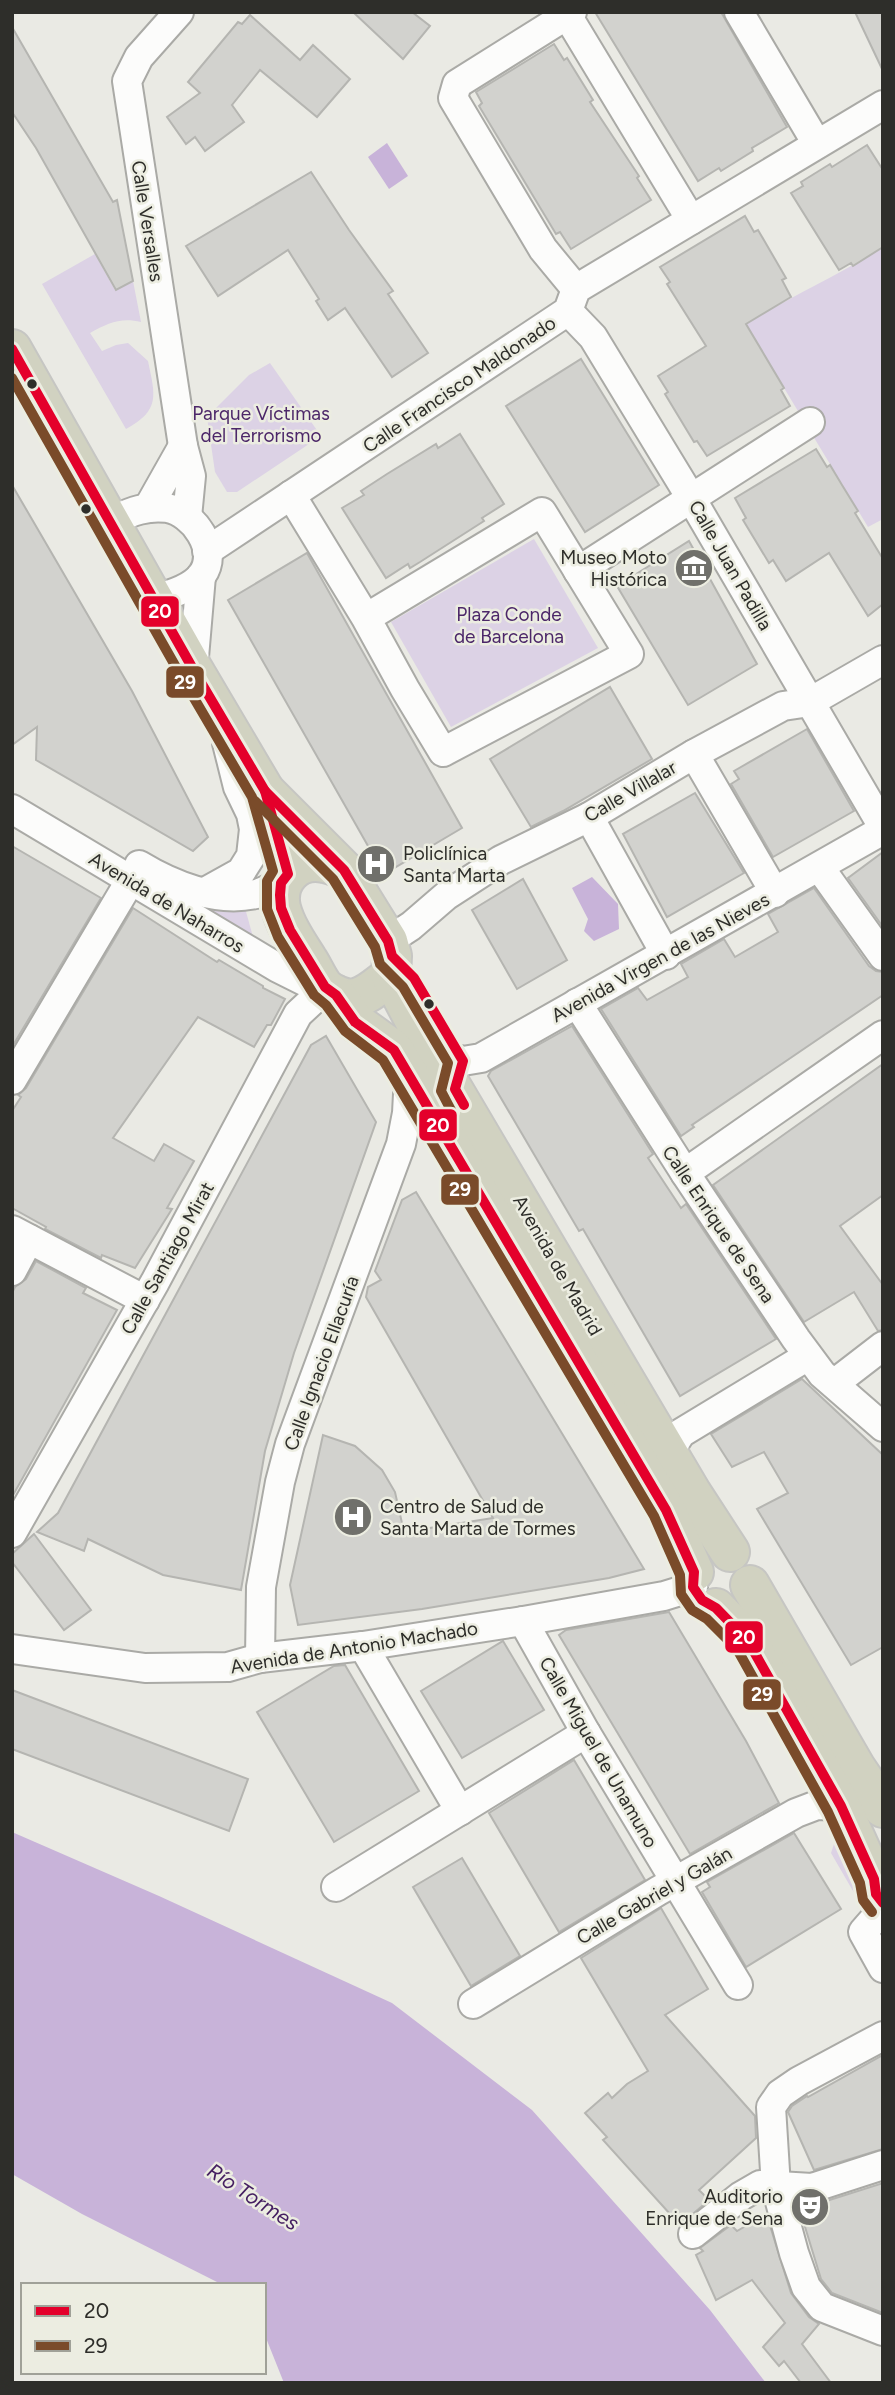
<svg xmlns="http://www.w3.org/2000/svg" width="895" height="2395" font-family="Figtree,sans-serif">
	<rect width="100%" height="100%" fill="#eaeae4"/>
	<!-- green -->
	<g fill="#dcd2e5">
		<path d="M883,247V519L868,527L755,340L742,326C788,298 837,276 883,247Z"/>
		<path d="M95,254L115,290L133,281L141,322C121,317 108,323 90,333L102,351L116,345L128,343L148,361C155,395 161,410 126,429L42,284Z"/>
		<path d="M270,363L321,436L237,492H227L215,472L207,417L249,375Z"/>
		<path d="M534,539L598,648L451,727L391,622Z"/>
		<path d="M192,903L226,910L245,908L253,937Z"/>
		<path d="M845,1837L851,1878L867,1908L864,1910L831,1853L834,1844Z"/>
	</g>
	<!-- water -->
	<g fill="#c8b3d9">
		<path d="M387,143L408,176L389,189L368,157Z"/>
		<path d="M592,877L618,904L619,929L594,941L584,931L588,919L572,888Z"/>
		<path d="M12,1832L159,1896L392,2003L532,2110L710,2310L766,2383H284L264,2333V2285H223L82,2214L12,2174Z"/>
	</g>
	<!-- building -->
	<g fill="#d2d2ce" stroke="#b5b5b1" stroke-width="2">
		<path d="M353,12H412L430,26L403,59Z"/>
		<path d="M595,12H721L787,127L752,148L753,151L721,171L719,168L698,181Z"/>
		<path d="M855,12H883V71Z"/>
		<path d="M250,15L300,60L313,45L350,79L317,117L260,70L232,105L244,122L205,151L195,137L186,144L167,117L200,93L188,82L238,22L242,24Z"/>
		<path d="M12,27L113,202L117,200L133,281L116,290L36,148L12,112Z"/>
		<path d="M554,44L564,60L567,58L593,100L590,102L639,176L637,178L651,200L571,249L560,232L556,234L479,106L482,103L476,92Z"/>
		<path d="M867,145L883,170V247L853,266L851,263L839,270L791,193L803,186L801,182L830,164L832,167Z"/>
		<path d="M311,172L349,230L393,291L388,294L428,353L392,377L345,308L328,320L316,301L319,299L288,250L218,296L186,246Z"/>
		<path d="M745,216L754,232L758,230L786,278L782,280L791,297L746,324L784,388L781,390L790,406L707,456L697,441L694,442L665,394L668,392L658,376L706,346L667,284L670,282L660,267Z"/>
		<path d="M581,359L659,485L585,532L506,406Z"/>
		<path d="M460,434L504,504L482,518L484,521L420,562L410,568L408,564L386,578L342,508L364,495L361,491L387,474L436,444L438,448Z"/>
		<path d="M816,449L827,467L830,465L842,485L858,511L855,513L883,559V604L868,616L829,553L786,581L773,560L769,563L743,520L746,518L735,498Z"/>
		<path d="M12,485L132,691L208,837L193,851L36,760L37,727L12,745Z"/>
		<path d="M689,541L757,664L688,705L617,586Z"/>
		<path d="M307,553L462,828L384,874L228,600Z"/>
		<path d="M610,687L652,759L563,811L531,827L490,759Z"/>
		<path d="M807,729L854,811L773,857L731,784L739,779L734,771Z"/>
		<path d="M695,793L744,873L667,917L623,834Z"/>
		<path d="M12,846L101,898L12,1047Z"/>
		<path d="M883,852V927L848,878Z"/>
		<path d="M523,879L567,960L517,989L472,910Z"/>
		<path d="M814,888L869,966L876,971L883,972V995L692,1125L694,1127L681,1136L601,1009L638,988L647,1000L688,977L681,964L724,939L735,957L778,932L768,914Z"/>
		<path d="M133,908L217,962L219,960L263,986V988L285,999L271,1025H267L254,1047L198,1017L113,1138L154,1161L164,1144L194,1161L167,1208L172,1209L135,1268L102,1255L101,1258L45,1229L46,1227L12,1208V1111L21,1097L18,1095L26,1088Z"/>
		<path d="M572,1026L653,1154L648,1158L681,1208L686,1204L776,1339L680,1396L583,1229L579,1231L488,1076L491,1071Z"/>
		<path d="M326,1036L376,1122L294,1353L265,1451L241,1590L163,1575L88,1539L84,1551L37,1532L58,1513L311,1045Z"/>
		<path d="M883,1064V1195L840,1226L883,1285V1330L878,1331L854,1292L804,1322L713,1185Z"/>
		<path d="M416,1192L644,1569L609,1578L422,1609L298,1625L290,1585L323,1435L355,1446L382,1470L395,1492L404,1532L493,1518L366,1297L368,1287L381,1280L375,1271L402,1200Z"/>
		<path d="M36,1261L86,1288L83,1293L117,1310L12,1497V1293L15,1287L26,1279Z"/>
		<path d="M802,1379L883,1455V1647L851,1665L757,1509L788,1493L764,1452L732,1467L711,1434Z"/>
		<path d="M34,1534L91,1610L64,1630L12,1562V1554Z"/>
		<path d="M669,1612L746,1741L779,1803L690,1854L559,1635L566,1630Z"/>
		<path d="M503,1641L544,1710L462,1758L421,1691Z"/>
		<path d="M345,1665L419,1791L334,1842L257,1712L334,1666Z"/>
		<path d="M12,1690L248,1779L229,1831L12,1749Z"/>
		<path d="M574,1760L645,1880L559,1932L489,1813Z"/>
		<path d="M794,1833L841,1909L746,1967L702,1892L710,1887L707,1882Z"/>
		<path d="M462,1858L520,1956L471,1986L413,1887Z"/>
		<path d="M661,1908L708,1989L665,2015L755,2116L756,2138L699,2190L709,2200L680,2225L603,2140L607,2137L585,2113L608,2093L612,2098L627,2084L648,2071L581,1958Z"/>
		<path d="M883,2055V2149L814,2170L788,2112L792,2106L807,2096L808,2097Z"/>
		<path d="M883,2183V2313L832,2293L821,2279L798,2204H817Z"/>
		<path d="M763,2216H767L791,2293L809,2317L819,2324L802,2344L831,2383H801L784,2361L779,2366L763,2347L785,2323L752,2280L716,2300L696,2255L703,2251L700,2248L731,2225L737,2231Z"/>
	</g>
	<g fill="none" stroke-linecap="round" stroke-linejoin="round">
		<!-- street casing -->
		<g stroke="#aaaaa6" stroke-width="32">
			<g id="street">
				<path d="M179,12L139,57L127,81L183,446L191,476L187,517"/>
				<path d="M572,12L457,84L453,98L543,249L576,289"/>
				<path d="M739,12L817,144"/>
				<path d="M567,15L691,220"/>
				<path d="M568,311L593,337L691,498L883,827"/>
				<path d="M291,495L366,618L405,689L443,752L629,654L542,512L366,618"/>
				<path d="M148,508L183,446"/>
				<path d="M110,521C129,513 146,505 167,508C193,512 220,550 202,575C192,588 170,595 154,599"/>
				<path d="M207,551L568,311L576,289L883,105"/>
				<path d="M578,571L810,422"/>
				<path d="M193,669L201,576"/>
				<path d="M694,754L775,893"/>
				<path d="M12,809L278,968L308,983L325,987"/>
				<path d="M589,817L666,955"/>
				<path d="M139,865C172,885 216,903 256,894C264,892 273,887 281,883"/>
				<path d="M820,868L883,956"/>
				<path d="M205,892L241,872L251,856L254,829L251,814L238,787L227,743"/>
				<path d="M388,941L411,926L447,895L501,860L589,817L694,754L783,706L810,702L883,660"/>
				<path d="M577,1003L685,1173L796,1339L822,1374L883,1427"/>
				<path d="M431,1052L463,1061L481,1058L883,830"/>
				<path d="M12,1080L130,881L144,869"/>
				<path d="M685,1173L883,1035"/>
				<path d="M12,1230L145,1300"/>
				<path d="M12,1271L29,1239"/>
				<path d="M835,1383L883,1346"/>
				<path d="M668,1453L681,1433L808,1356"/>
				<path d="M12,1533L155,1282L298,1014L326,988"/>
				<path d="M523,1621L586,1733L738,1985"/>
				<path d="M363,1646L460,1811"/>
				<path d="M12,1649L145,1668L228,1667L260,1658L363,1646L523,1621L664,1596L693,1587"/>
				<path d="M260,1658L261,1587L280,1482L290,1444L401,1144L407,1113L409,1075"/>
				<path d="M336,1887L586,1733"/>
				<path d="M883,1909L863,1932L883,1968"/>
				<path d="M473,2004L658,1891L796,1813L817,1805L841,1806"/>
				<path d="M883,2036L799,2081L780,2094L771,2107L776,2187L794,2253L806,2287L822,2307L883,2331"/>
				<path d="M693,2234L741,2196L760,2185L812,2188L883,2165"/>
			</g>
		</g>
		<!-- highway casing -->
		<g stroke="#c6c6c3" stroke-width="42">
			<g id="highway">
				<path d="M12,349L193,669L265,791L288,874"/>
				<path d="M267,793L344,870L388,941L392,956L391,976C380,983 368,996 355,998C345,1000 332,994 325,988C318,980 314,969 308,960C298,944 286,927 281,908C275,881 296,857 324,863C331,864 337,867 344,870"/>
				<path d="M391,976L431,1052L691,1492L730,1552"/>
				<path d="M336,995L355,1022L394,1050L666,1510L694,1572"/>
				<path d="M750,1585L856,1768L883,1808"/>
				<path d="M716,1608L748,1641L841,1806L874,1879"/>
			</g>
		</g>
		<!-- street -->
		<use href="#street" stroke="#fcfcfb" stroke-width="28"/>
		<!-- highway -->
		<use href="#highway" stroke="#d1d2c1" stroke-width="38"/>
		<!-- bus-1 casing -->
		<g stroke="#ecede1" stroke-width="16">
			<g id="bus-1">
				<path d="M12,349L193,669L265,791L288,874L281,883L280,895L281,908L290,930L325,987L336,995L355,1022L394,1050L666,1510L694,1572L693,1587L702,1600L716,1608L748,1641L841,1806L874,1879L876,1894L883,1903"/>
				<path d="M265,791L344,870L388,941L392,956L414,978L463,1061L455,1089L464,1105"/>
			</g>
		</g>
		<!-- bus-2 casing -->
		<g stroke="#ecede1" stroke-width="16">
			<g id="bus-2">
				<path d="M12,378L181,676L252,797L273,871L267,881V909L278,937L314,995L326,1005L345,1031L383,1060L654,1516L680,1575L681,1594L692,1610L707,1619L737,1649L828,1812L860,1883L863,1900L872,1912"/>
				<path d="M255,801L333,879L375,947L380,964L403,987L448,1063L441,1091L452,1112"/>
			</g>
		</g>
		<!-- bus-1 -->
		<use href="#bus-1" stroke="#e4002b" stroke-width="10"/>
		<!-- bus-2 -->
		<use href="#bus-2" stroke="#7a4b2a" stroke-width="10"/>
	</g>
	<!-- icons -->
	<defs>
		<g id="museum-disc" transform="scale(2.0125)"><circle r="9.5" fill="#70706b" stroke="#ecede1"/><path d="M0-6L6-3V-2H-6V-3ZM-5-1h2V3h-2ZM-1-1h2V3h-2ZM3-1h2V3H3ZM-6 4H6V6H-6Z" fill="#fff"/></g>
		<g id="hospital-disc" transform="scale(2.0125)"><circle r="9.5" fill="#70706b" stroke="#ecede1"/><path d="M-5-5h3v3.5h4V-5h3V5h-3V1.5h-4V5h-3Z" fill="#fff"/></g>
		<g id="theatre-disc" transform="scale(2.0125)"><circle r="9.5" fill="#70706b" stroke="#ecede1"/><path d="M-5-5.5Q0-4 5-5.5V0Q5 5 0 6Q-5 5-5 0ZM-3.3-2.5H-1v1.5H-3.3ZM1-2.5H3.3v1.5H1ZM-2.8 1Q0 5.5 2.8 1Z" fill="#fff"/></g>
	</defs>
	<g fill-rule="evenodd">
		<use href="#museum-disc" x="694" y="568"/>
		<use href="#hospital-disc" x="376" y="864"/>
		<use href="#hospital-disc" x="353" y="1517"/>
		<use href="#theatre-disc" x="810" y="2207"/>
	</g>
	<!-- markers -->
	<g fill="#2e2e2a" stroke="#ecede1" stroke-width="2.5">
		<circle cx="32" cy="384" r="6"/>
		<circle cx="86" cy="509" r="6"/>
		<circle cx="429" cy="1004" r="6"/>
	</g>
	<g text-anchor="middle" stroke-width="5" stroke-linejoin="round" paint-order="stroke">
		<!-- street labels -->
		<g font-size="19" fill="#2e2e2a" stroke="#ecede1">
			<text transform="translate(148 221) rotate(81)" y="7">Calle Versalles</text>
			<text transform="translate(459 384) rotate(-34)" y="7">Calle Francisco Maldonado</text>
			<text transform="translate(731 565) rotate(60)" y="7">Calle Juan Padilla</text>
			<text transform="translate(630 791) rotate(-30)" y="7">Calle Villalar</text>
			<text transform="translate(167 902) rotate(31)" y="7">Avenida de Naharros</text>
			<text transform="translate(660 957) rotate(-29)" y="7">Avenida Virgen de las Nieves</text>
			<text transform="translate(719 1224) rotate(56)" y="7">Calle Enrique de Sena</text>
			<text transform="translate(167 1258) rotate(-61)" y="7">Calle Santiago Mirat</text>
			<text transform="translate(558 1265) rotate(60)" y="7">Avenida de Madrid</text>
			<text transform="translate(321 1363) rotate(-70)" y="7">Calle Ignacio Ellacuría</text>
			<text transform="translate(354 1647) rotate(-9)" y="7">Avenida de Antonio Machado</text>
			<text transform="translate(599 1752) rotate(60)" y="7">Calle Miguel de Unamuno</text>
			<text transform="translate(654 1895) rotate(-30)" y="7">Calle Gabriel y Galán</text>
		</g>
		<!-- park labels -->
		<g font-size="19" fill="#4c2769" stroke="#ecede1">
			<text x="261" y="420">Parque Víctimas<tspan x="261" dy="22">del Terrorismo</tspan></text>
			<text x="509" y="621">Plaza Conde<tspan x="509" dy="22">de Barcelona</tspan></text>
		</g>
		<!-- poi labels -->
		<g font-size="19" fill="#2e2e2a" stroke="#ecede1" text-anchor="end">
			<text x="667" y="564">Museo Moto<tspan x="667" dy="22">Histórica</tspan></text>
			<text x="403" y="860" text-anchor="start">Policlínica<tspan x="403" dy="22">Santa Marta</tspan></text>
			<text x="380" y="1513" text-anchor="start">Centro de Salud de<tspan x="380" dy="22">Santa Marta de Tormes</tspan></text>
			<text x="783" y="2203">Auditorio<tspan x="783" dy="22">Enrique de Sena</tspan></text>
		</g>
		<!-- water labels -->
		<g font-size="21" font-style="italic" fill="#462062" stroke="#ecede1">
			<text transform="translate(253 2197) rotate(33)" y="7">Río Tormes</text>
		</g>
	</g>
	<g stroke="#ecede1" stroke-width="2.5">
		<rect x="140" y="595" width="40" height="33" rx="7" fill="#e4002b"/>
		<rect x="165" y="665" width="40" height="34" rx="7" fill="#7a4b2a"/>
		<rect x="418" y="1108" width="40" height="34" rx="7" fill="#e4002b"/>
		<rect x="440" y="1173" width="40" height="33" rx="7" fill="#7a4b2a"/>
		<rect x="724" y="1620" width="40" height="34" rx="7" fill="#e4002b"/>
		<rect x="742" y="1678" width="40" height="33" rx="7" fill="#7a4b2a"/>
	</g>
	<g font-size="19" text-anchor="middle" font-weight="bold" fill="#fff">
		<text x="160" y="618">20</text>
		<text x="185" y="689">29</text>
		<text x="438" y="1132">20</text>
		<text x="460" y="1196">29</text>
		<text x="744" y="1644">20</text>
		<text x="762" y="1701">29</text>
	</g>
	<!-- border -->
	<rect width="895" height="2395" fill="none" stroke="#2e2e2a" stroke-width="28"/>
	<!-- legend -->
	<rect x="21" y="2283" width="245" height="91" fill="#ecede1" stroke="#a0a198" stroke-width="2"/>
	<rect x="35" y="2306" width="35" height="10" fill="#e4002b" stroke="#a0a198" stroke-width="2"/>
	<text x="84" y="2318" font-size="21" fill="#2e2e2a">20</text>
	<rect x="35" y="2341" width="35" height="10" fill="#7a4b2a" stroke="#a0a198" stroke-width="2"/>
	<text x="84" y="2353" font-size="21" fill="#2e2e2a">29</text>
</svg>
